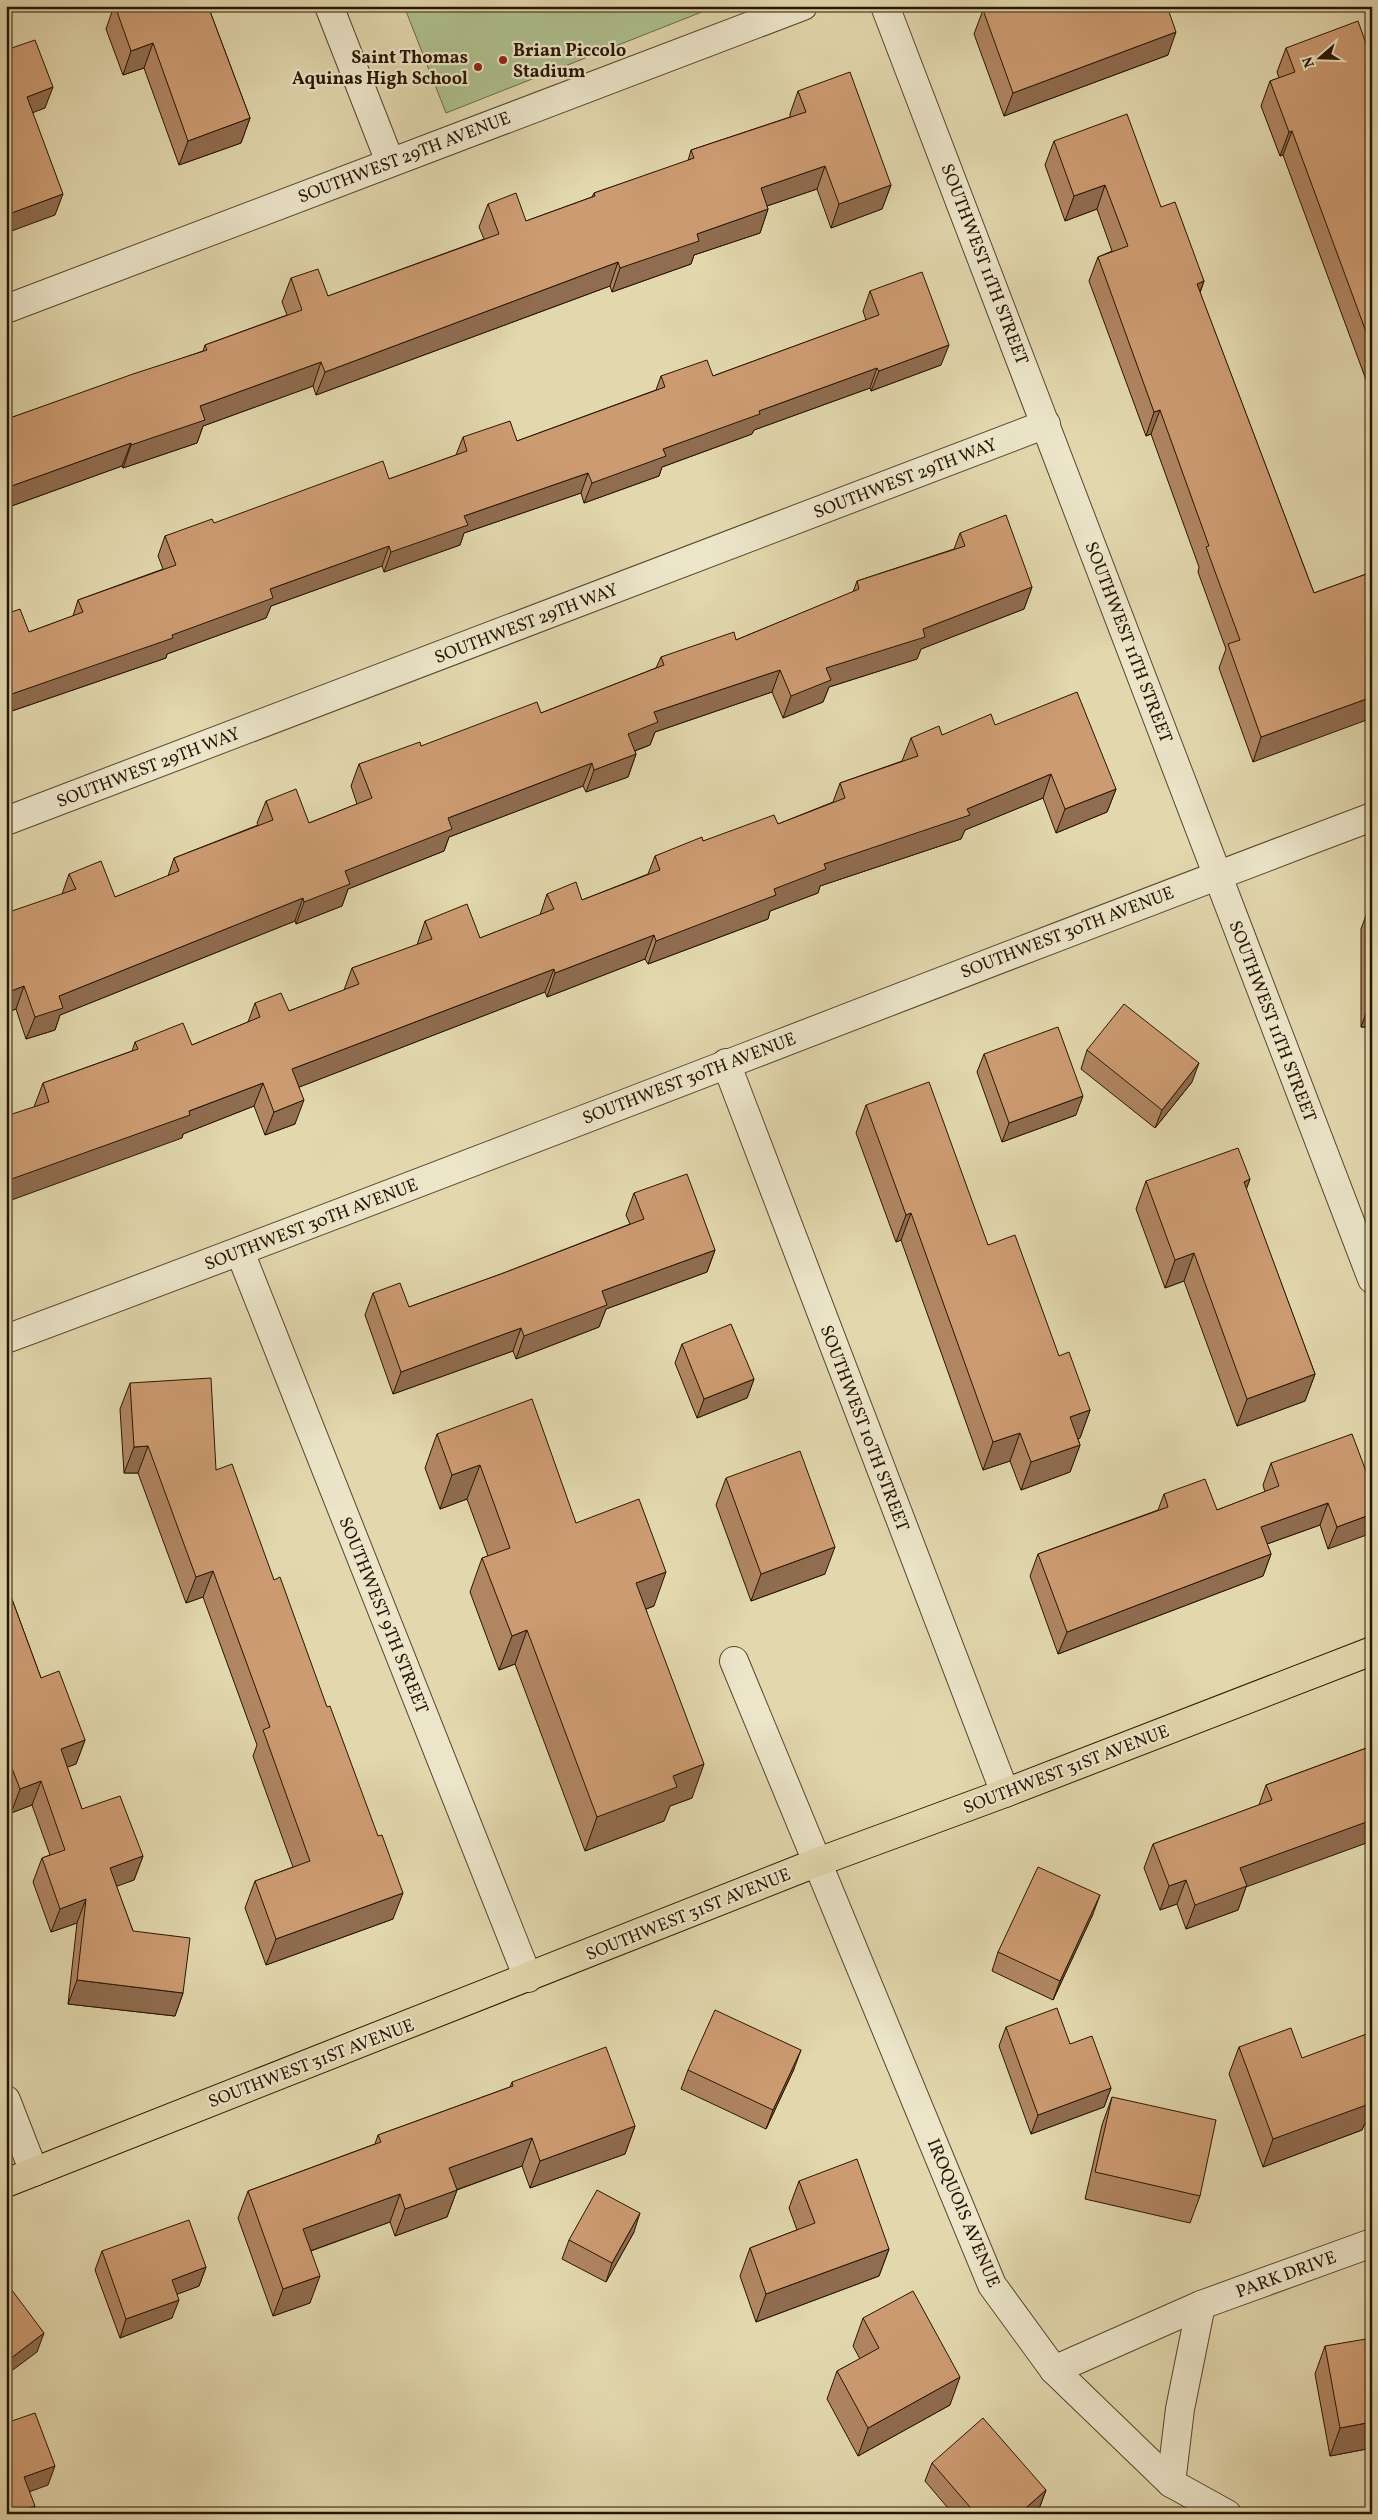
<svg xmlns="http://www.w3.org/2000/svg" width="1378" height="2520" font-family="Vollkorn,serif">
	<rect width="100%" height="100%" fill="#e2d7ad"/>
	<filter id="stains"><feTurbulence type="fractalNoise" baseFrequency=".004" numOctaves="4"/><feColorMatrix values="0 0 0 0 .2 0 0 0 0 .09 0 0 0 0 .02 0 0 0 .5 -.17"/></filter>
	<radialGradient id="worn" r=".72"><stop offset=".6" stop-color="#630" stop-opacity="0"/><stop offset="1" stop-color="#630" stop-opacity=".3"/></radialGradient>
	<!-- green -->
	<path fill="#aebf8e" stroke="#6b6a47" d="M404,6H717L446,113Z"/>
	<g fill="none" stroke-linecap="round" stroke-linejoin="round">
		<!-- minor casing -->
		<g stroke="#56462b" stroke-width="30">
			<g id="minor">
				<path d="M329,6L390,162"/>
				<path d="M885,6L1372,1279"/>
				<path d="M6,309L803,6"/>
				<path d="M6,821L1046,424"/>
				<path d="M726,1063L1005,1793"/>
				<path d="M240,1252L528,1978"/>
				<path d="M6,1339C463,1169 916,989 1372,817"/>
				<path d="M734,1661L992,2285L1054,2370L1171,2483L1227,2514"/>
				<path d="M6,2100L34,2172"/>
				<path d="M1054,2370L1201,2305L1372,2243"/>
				<path d="M1171,2483L1180,2409L1201,2305"/>
			</g>
		</g>
		<!-- major casing -->
		<g stroke="#281600" stroke-width="30">
			<path id="major" d="M6,2183L818,1862L1005,1793L1372,1651"/>
		</g>
		<!-- minor -->
		<use href="#minor" stroke="#ece5ca" stroke-width="28"/>
		<!-- major -->
		<use href="#major" stroke="#e2d7ad" stroke-width="28"/>
	</g>
	<!-- wall -->
	<g fill="#b08562" stroke="#281600">
		<path d="M114,6H208L250,118L241,143L179,165L144,68L123,75L106,29Z"/>
		<path d="M983,10L1168,55L1004,116L974,34Z"/>
		<path d="M1286,48L1372,60V396L1283,155L1280,156L1261,106L1270,81L1279,78L1277,72Z"/>
		<path d="M798,91L891,185L882,209L831,228L817,189L767,206L768,209L760,233L694,255L691,264L612,292L610,286L316,395L313,386L203,426L197,443L123,468L122,466L6,508V423L9,422L10,418L203,351L205,345L287,315L282,302L291,278L328,296L484,239L479,227L488,204L526,221L592,197L594,193L688,161L691,150L790,117V114Z"/>
		<path d="M1054,141L1161,207L1204,281L1200,293L1314,593L1372,572L1253,762L1219,668L1226,649L1198,572L1199,567L1151,434L1146,436L1089,281L1098,257L1112,251L1097,209L1065,221L1045,165Z"/>
		<path d="M870,291L941,365L871,391L870,388L754,430L752,434L662,467L659,476L584,503L581,493L464,533L460,545L384,572L382,566L271,606L266,618L167,654L166,658L6,713V614L29,632L73,616L78,600L163,569L158,556L165,536L389,479L456,455L463,437L517,441L656,390L661,376H713L866,320L863,311Z"/>
		<path d="M960,533L1032,587L1024,609L921,649L917,659L829,687L823,702L783,718L772,692L655,732L650,745L635,751L636,754L628,777L586,792L583,786L449,837L444,851L348,889L342,906L296,924L295,921L60,1015L55,1030L26,1039L16,1009L6,1013L62,894L69,874L115,897L168,876L174,858L258,825L257,823L266,801L309,823L357,804L351,786L359,764L541,713L656,668L661,657L736,640L853,592L857,581L954,549Z"/>
		<path d="M995,725L1116,789L1107,812L1056,833L1043,798L965,830L961,839L820,886L818,893L770,911L768,919L648,964L645,959L547,997L545,992L299,1087L295,1124L265,1135L254,1106L183,1134L182,1138L34,1107L43,1083L132,1051L135,1042L192,1045L248,1022L255,1003L289,1011L344,990L352,968L417,945L425,921L480,938L540,915L547,894L582,900L648,874L655,856L703,841L778,824L833,802L840,783L902,761L911,738L942,735Z"/>
		<path d="M1371,902H1372V1027H1361V929Z"/>
		<path d="M1087,1050L1192,1082L1155,1128L1081,1069Z"/>
		<path d="M984,1054L1076,1115L1002,1142L977,1072Z"/>
		<path d="M866,1105L988,1245L1059,1356L1090,1410L1080,1438L1078,1439L1080,1445L1070,1472L1021,1490L1010,1461L983,1470L901,1240L896,1242L856,1133Z"/>
		<path d="M1250,1179L1246,1189L1315,1374L1305,1401L1237,1426L1184,1281L1165,1288L1136,1209L1146,1181Z"/>
		<path d="M634,1193L715,1250L707,1272L606,1309L599,1327L516,1359L513,1351L393,1394L365,1315L373,1293L409,1307L501,1274L630,1224L626,1215Z"/>
		<path d="M682,1344L754,1379L747,1398L697,1418L675,1363Z"/>
		<path d="M130,1383L216,1470L393,1919L266,1965L245,1908L255,1881L293,1867L253,1756L257,1745L203,1597L186,1603L138,1473H124L120,1409Z"/>
		<path d="M437,1434L576,1523L654,1606L646,1609L692,1798L670,1806L664,1821L585,1851L515,1664L499,1670L470,1592L482,1558L488,1556L467,1499L440,1509L425,1468Z"/>
		<path d="M1271,1463L1372,1487L1328,1549L1320,1525L1267,1544L1271,1554L1263,1576L1058,1654L1030,1576L1038,1554L1158,1510L1164,1494L1217,1510L1265,1492L1263,1485Z"/>
		<path d="M726,1478L825,1574L751,1601L716,1505Z"/>
		<path d="M6,1583L41,1678L85,1740L76,1764L67,1767L82,1809L143,1856L134,1880L116,1886L133,1931L183,1993L175,2016L68,2004L77,1923L51,1932L33,1882L42,1858L50,1855L32,1805L11,1813L6,1799Z"/>
		<path d="M1372,1746L1246,1887L1238,1910L1186,1929L1177,1904L1160,1910L1144,1868L1153,1844L1259,1805L1266,1785Z"/>
		<path d="M1093,1914L1053,2000L992,1971L998,1952Z"/>
		<path d="M1006,2027L1070,2044L1111,2088L1104,2107L1031,2134L999,2046Z"/>
		<path d="M1239,2047L1302,2058L1364,2125L1362,2130L1263,2167L1229,2074Z"/>
		<path d="M794,2069L766,2129L681,2089L688,2070Z"/>
		<path d="M512,2082L635,2126L625,2154L530,2188L522,2166L457,2190L447,2217L395,2236L390,2222L311,2251L310,2303L273,2316L238,2218L248,2191L375,2144L378,2135L510,2087Z"/>
		<path d="M1112,2097L1200,2196L1190,2223L1085,2199L1102,2125Z"/>
		<path d="M799,2181L889,2249L879,2276L756,2322L740,2276L750,2248L797,2230L789,2208Z"/>
		<path d="M634,2232L606,2282L562,2259L569,2240Z"/>
		<path d="M102,2251L206,2267L199,2286L177,2294L172,2318L120,2338L95,2270Z"/>
		<path d="M863,2318L950,2405L858,2456L827,2399L837,2371L860,2359L853,2346Z"/>
		<path d="M1325,2346L1372,2448L1330,2456L1315,2374Z"/>
		<path d="M932,2463L1046,2490L1039,2509L1034,2514H953L925,2481Z"/>
	</g>
	<!-- shaded-wall -->
	<g fill="#906c50" stroke="#281600">
		<path d="M1176,32L1168,55L1004,116L1013,93Z"/>
		<path d="M153,43L144,68L123,75L131,51Z"/>
		<path d="M53,87L45,108L19,118L27,97Z"/>
		<path d="M250,118L241,143L179,165L188,141Z"/>
		<path d="M1292,131L1283,155L1280,156L1289,132Z"/>
		<path d="M825,166L817,189L752,211L761,188Z"/>
		<path d="M891,185L882,209L831,228L839,204Z"/>
		<path d="M1105,185L1097,209L1065,221L1074,196Z"/>
		<path d="M63,194L55,215L6,233V215Z"/>
		<path d="M768,209L760,233L694,255L691,264L612,292L620,268L697,234Z"/>
		<path d="M618,262L610,286L316,395L325,372Z"/>
		<path d="M1204,281L1195,305L1197,284Z"/>
		<path d="M949,345L941,365L871,391L879,371Z"/>
		<path d="M321,362L313,386L203,426L197,443L123,468L131,445L200,406Z"/>
		<path d="M877,368L870,388L754,430L752,434L662,467L659,476L584,503L592,483L663,449L759,411Z"/>
		<path d="M1160,410L1151,434L1146,436L1154,412Z"/>
		<path d="M131,443L122,466L6,508V488Z"/>
		<path d="M588,473L581,493L464,533L460,545L384,572L391,552L464,516Z"/>
		<path d="M389,546L382,566L271,606L266,618L167,654L166,658L6,713V696L172,635L270,589Z"/>
		<path d="M1032,587L1024,609L921,649L917,659L829,687L823,702L783,718L791,696L826,668L923,629Z"/>
		<path d="M780,670L772,692L655,732L650,745L620,756L628,734L654,712Z"/>
		<path d="M1372,697V718L1253,762L1261,737Z"/>
		<path d="M636,754L628,777L586,792L594,770Z"/>
		<path d="M592,763L583,786L449,837L444,851L348,889L342,906L296,924L304,902L345,871L448,818Z"/>
		<path d="M1051,774L1043,798L965,830L961,839L820,886L818,893L770,911L768,919L648,964L656,941L774,889L824,864L967,809Z"/>
		<path d="M1116,789L1107,812L1056,833L1065,809Z"/>
		<path d="M303,898L295,921L60,1015L55,1030L26,1039L35,1017L59,996Z"/>
		<path d="M654,935L645,959L547,997L555,973Z"/>
		<path d="M554,969L545,992L284,1093L292,1069Z"/>
		<path d="M24,986L16,1009L6,1013V993Z"/>
		<path d="M1371,1000L1372,1027H1361Z"/>
		<path d="M1199,1063L1192,1082L1155,1128L1162,1110Z"/>
		<path d="M263,1083L254,1106L183,1134L182,1138L6,1202V1181Z"/>
		<path d="M1083,1096L1076,1115L1002,1142L1009,1123Z"/>
		<path d="M304,1100L295,1124L265,1135L274,1112Z"/>
		<path d="M1250,1179L1240,1207L1244,1182Z"/>
		<path d="M911,1213L901,1240L896,1242L906,1215Z"/>
		<path d="M715,1250L707,1272L606,1309L599,1327L516,1359L524,1336L602,1291Z"/>
		<path d="M1194,1253L1184,1281L1165,1288L1175,1260Z"/>
		<path d="M521,1328L513,1351L393,1394L401,1372Z"/>
		<path d="M1315,1374L1305,1401L1237,1426L1247,1399Z"/>
		<path d="M754,1379L747,1398L697,1418L704,1399Z"/>
		<path d="M1090,1410L1080,1438L1060,1445L1070,1417Z"/>
		<path d="M1020,1433L1010,1461L983,1470L993,1442Z"/>
		<path d="M1080,1445L1070,1472L1021,1490L1031,1462Z"/>
		<path d="M148,1446L138,1473H124L134,1447Z"/>
		<path d="M480,1465L467,1499L440,1509L452,1475Z"/>
		<path d="M1328,1503L1320,1525L1253,1549L1261,1527Z"/>
		<path d="M1372,1514V1533L1328,1549L1337,1527Z"/>
		<path d="M835,1547L825,1574L751,1601L761,1574Z"/>
		<path d="M1271,1554L1263,1576L1058,1654L1067,1632Z"/>
		<path d="M213,1571L203,1597L186,1603L196,1577Z"/>
		<path d="M666,1572L654,1606L624,1617L636,1583Z"/>
		<path d="M527,1630L515,1664L499,1670L512,1636Z"/>
		<path d="M85,1740L76,1764L52,1773L61,1749Z"/>
		<path d="M704,1764L692,1798L670,1806L664,1821L585,1851L597,1817L673,1776Z"/>
		<path d="M41,1781L32,1805L11,1813L20,1789Z"/>
		<path d="M1372,1819V1841L1246,1887L1238,1910L1186,1929L1195,1905L1240,1868Z"/>
		<path d="M143,1856L134,1880L101,1892L110,1868Z"/>
		<path d="M1186,1880L1177,1904L1160,1910L1169,1886Z"/>
		<path d="M403,1893L393,1919L266,1965L276,1939Z"/>
		<path d="M1100,1895L1093,1914L1053,2000L1060,1981Z"/>
		<path d="M86,1899L77,1923L51,1932L60,1909Z"/>
		<path d="M77,1980L183,1993L175,2016L68,2004Z"/>
		<path d="M801,2050L794,2069L766,2129L773,2110Z"/>
		<path d="M1111,2088L1104,2107L1031,2134L1038,2115Z"/>
		<path d="M1372,2098V2122L1364,2125L1362,2130L1263,2167L1273,2139Z"/>
		<path d="M635,2126L625,2154L530,2188L540,2161Z"/>
		<path d="M532,2138L522,2166L439,2196L449,2168Z"/>
		<path d="M457,2190L447,2217L395,2236L405,2209Z"/>
		<path d="M400,2194L390,2222L293,2257L303,2229Z"/>
		<path d="M640,2213L634,2232L606,2282L612,2263Z"/>
		<path d="M889,2249L879,2276L756,2322L766,2294Z"/>
		<path d="M206,2267L199,2286L165,2299L172,2280Z"/>
		<path d="M320,2276L310,2303L273,2316L283,2289Z"/>
		<path d="M179,2300L172,2318L120,2338L126,2319Z"/>
		<path d="M44,2333L37,2352L6,2375V2362Z"/>
		<path d="M960,2377L950,2405L858,2456L868,2428Z"/>
		<path d="M1372,2422V2448L1330,2456L1340,2428Z"/>
		<path d="M55,2466L48,2485L18,2496L24,2477Z"/>
		<path d="M1046,2490L1039,2509L1034,2514H1019Z"/>
		<path d="M35,2506L32,2514H13Z"/>
	</g>
	<!-- building -->
	<g fill="#cd9b72" stroke="#281600">
		<path d="M115,6H208L250,118L188,141L153,43L131,51Z"/>
		<path d="M994,6H1167L1176,32L1013,93L983,10Z"/>
		<path d="M1358,21L1372,60V348L1292,131L1289,132L1270,81L1295,72L1286,48Z"/>
		<path d="M35,40L53,87L27,97L63,194L6,215V50Z"/>
		<path d="M850,72L891,185L839,204L825,166L761,188L768,209L697,234L699,241L620,268L618,262L325,372L321,362L200,406L205,420L131,445V443L6,488V423L11,421L10,418L133,374L207,350L205,345L302,310L291,278L318,269L328,296L499,234L488,204L516,193L526,221L595,196L594,193L694,158L691,150L806,112L798,91Z"/>
		<path d="M1127,114L1161,207L1175,202L1204,281L1197,284L1314,593L1372,572V697L1261,737L1228,644L1240,640L1206,547L1209,546L1160,410L1154,412L1098,257L1128,246L1105,185L1074,196L1054,141Z"/>
		<path d="M922,272L949,345L879,371L877,368L759,411L760,414L663,449L666,456L592,483L588,473L464,516L468,525L391,552L389,546L270,589L273,598L172,635L173,638L6,696V614L20,609L29,632L83,612L78,600L176,565L165,536L212,519L214,523L383,461L389,479L467,451L463,437L510,421L517,441L665,387L661,376L707,360L713,376L879,315L870,291Z"/>
		<path d="M1006,515L1032,587L923,629L925,637L826,668L831,680L791,696L780,670L654,712L658,722L628,734L636,754L594,770L592,763L448,818L452,829L345,871L350,884L304,902L303,898L59,996L63,1008L35,1017L24,986L6,993V913L76,889L69,874L101,861L115,897L179,871L174,858L273,820L266,801L296,789L309,823L372,798L359,764L420,742L421,746L537,702L541,713L664,665L661,657L734,632L736,640L859,589L857,581L965,546L960,533Z"/>
		<path d="M1077,692L1116,789L1065,809L1051,774L967,809L970,815L824,864L826,869L774,889L776,895L656,941L654,935L555,973L554,969L292,1069L304,1100L274,1112L263,1083L189,1111L190,1115L6,1181V1116L49,1102L43,1083L138,1049L135,1042L183,1023L192,1045L260,1017L255,1003L281,993L289,1011L359,984L352,968L432,939L425,921L467,904L480,938L554,909L547,894L576,882L582,900L660,870L655,856L702,837L703,841L774,815L778,824L845,798L840,783L918,756L911,738L939,726L942,735L991,714L995,725Z"/>
		<rect x="1371" y="902" width="1" height="98"/>
		<path d="M1124,1004L1199,1063L1162,1110L1087,1050Z"/>
		<path d="M1058,1027L1083,1096L1009,1123L984,1054Z"/>
		<path d="M929,1082L988,1245L1015,1235L1059,1356L1069,1352L1090,1410L1070,1417L1080,1445L1031,1462L1020,1433L993,1442L911,1213L906,1215L866,1105Z"/>
		<path d="M1238,1148L1250,1179L1244,1182L1315,1374L1247,1399L1194,1253L1175,1260L1146,1181Z"/>
		<path d="M687,1174L715,1250L602,1291L607,1305L524,1336L521,1328L401,1372L373,1293L400,1283L409,1307L501,1274L644,1219L634,1193Z"/>
		<path d="M731,1324L754,1379L704,1399L682,1344Z"/>
		<path d="M211,1378L216,1470L232,1464L274,1580L280,1577L327,1707L330,1706L378,1836L382,1835L403,1893L276,1939L255,1881L310,1861L263,1730L270,1727L213,1571L196,1577L148,1446L134,1447L130,1383Z"/>
		<path d="M532,1399L576,1523L639,1499L666,1572L636,1583L704,1764L673,1776L677,1787L597,1817L527,1630L512,1636L482,1558L510,1548L480,1465L452,1475L437,1434Z"/>
		<path d="M1352,1434L1372,1487V1514L1337,1527L1328,1503L1261,1527L1271,1554L1067,1632L1038,1554L1168,1507L1164,1494L1205,1479L1217,1510L1279,1486L1271,1463Z"/>
		<path d="M800,1451L835,1547L761,1574L726,1478Z"/>
		<path d="M6,1583L41,1678L59,1671L85,1740L61,1749L82,1809L120,1796L143,1856L110,1868L133,1931L190,1938L183,1993L77,1980L86,1899L60,1909L42,1858L65,1850L41,1781L20,1789L6,1753Z"/>
		<path d="M1372,1746V1820L1240,1868L1247,1886L1195,1905L1186,1880L1169,1886L1153,1844L1272,1800L1266,1785Z"/>
		<path d="M1038,1867L1100,1895L1060,1981L998,1952Z"/>
		<path d="M1057,2008L1070,2044L1092,2036L1111,2088L1038,2115L1006,2027Z"/>
		<path d="M715,2010L801,2050L773,2110L688,2070Z"/>
		<path d="M1291,2028L1302,2058L1372,2032V2098L1370,2099L1372,2103L1273,2139L1239,2047Z"/>
		<path d="M606,2047L635,2126L540,2161L532,2138L449,2168L457,2190L405,2209L400,2194L303,2229L320,2276L283,2289L248,2191L381,2142L378,2135L513,2086L512,2082Z"/>
		<path d="M1112,2097L1216,2120L1200,2196L1095,2172Z"/>
		<path d="M857,2159L889,2249L766,2294L750,2248L815,2223L799,2181Z"/>
		<path d="M597,2190L640,2213L612,2263L569,2240Z"/>
		<path d="M189,2220L206,2267L172,2280L179,2300L126,2319L102,2251Z"/>
		<path d="M8,2285L44,2333L6,2362V2286Z"/>
		<path d="M913,2291L960,2377L868,2428L837,2371L879,2348L863,2318Z"/>
		<path d="M1372,2338V2422L1340,2428L1325,2346Z"/>
		<path d="M35,2413L55,2466L24,2477L35,2506L13,2514H6V2423Z"/>
		<path d="M983,2418L1046,2490L1019,2514H976L932,2463Z"/>
		<path d="M1079,2511L1083,2514H1077Z"/>
	</g>
	<!-- markers -->
	<g fill="#8f2418" stroke="#ece5ca" stroke-width="2">
		<circle cx="503" cy="60" r="5"/>
		<circle cx="478" cy="67" r="5"/>
	</g>
	<g text-anchor="middle" stroke-width="4.5" stroke-linejoin="round" paint-order="stroke">
		<!-- poi labels -->
		<g font-size="18" font-weight="bold" fill="#281600" stroke="#ece5ca" text-anchor="start">
			<text x="513" y="56">Brian Piccolo<tspan x="513" dy="21">Stadium</tspan></text>
			<text x="468" y="63" text-anchor="end">Saint Thomas<tspan x="468" dy="21">Aquinas High School</tspan></text>
		</g>
		<!-- street labels -->
		<g font-size="18" fill="#281600" stroke="#ece5ca">
			<text transform="translate(404 157) rotate(-21)" y="6">SOUTHWEST 29TH AVENUE</text>
			<text transform="translate(985 264) rotate(69)" y="6">SOUTHWEST 11TH STREET</text>
			<text transform="translate(905 478) rotate(-21)" y="6">SOUTHWEST 29TH WAY</text>
			<text transform="translate(526 623) rotate(-21)" y="6">SOUTHWEST 29TH WAY</text>
			<text transform="translate(1129 642) rotate(69)" y="6">SOUTHWEST 11TH STREET</text>
			<text transform="translate(148 767) rotate(-21)" y="6">SOUTHWEST 29TH WAY</text>
			<text transform="translate(1067 932) rotate(-21)" y="6">SOUTHWEST 30TH AVENUE</text>
			<text transform="translate(1273 1021) rotate(69)" y="6">SOUTHWEST 11TH STREET</text>
			<text transform="translate(689 1078) rotate(-21)" y="6">SOUTHWEST 30TH AVENUE</text>
			<text transform="translate(311 1224) rotate(-21)" y="6">SOUTHWEST 30TH AVENUE</text>
			<text transform="translate(865 1428) rotate(69)" y="6">SOUTHWEST 10TH STREET</text>
			<text transform="translate(384 1615) rotate(68)" y="6">SOUTHWEST 9TH STREET</text>
			<text transform="translate(1066 1769) rotate(-21)" y="6">SOUTHWEST 31ST AVENUE</text>
			<text transform="translate(688 1914) rotate(-22)" y="6">SOUTHWEST 31ST AVENUE</text>
			<text transform="translate(311 2063) rotate(-21)" y="6">SOUTHWEST 31ST AVENUE</text>
			<text transform="translate(964 2213) rotate(67)" y="6">IROQUOIS AVENUE</text>
			<text transform="translate(1286 2274) rotate(-20)" y="6">PARK DRIVE</text>
		</g>
	</g>
	<!-- margin -->
	<rect width="1378" height="2520" fill="none" stroke="#e2d7ad" stroke-width="25"/>
	<rect x="8" y="8" width="1363" height="2505" fill="none" stroke="#281600" stroke-width="2.5"/>
	<rect x="12" y="12" width="1353" height="2495" fill="none" stroke="#281600"/>
	<!-- north arrow -->
	<g transform="translate(1320 58) rotate(250)" stroke="#ece5ca" stroke-width="4" paint-order="stroke">
	<path d="M0-4L9 19L0 12L-9 19Z" fill="#281600"/>
	<text y="-8" font-size="14" font-weight="bold" text-anchor="middle" fill="#281600">N</text>
	</g>
	<rect width="100%" height="100%" filter="url(#stains)"/>
	<rect width="100%" height="100%" fill="url(#worn)"/>
</svg>
